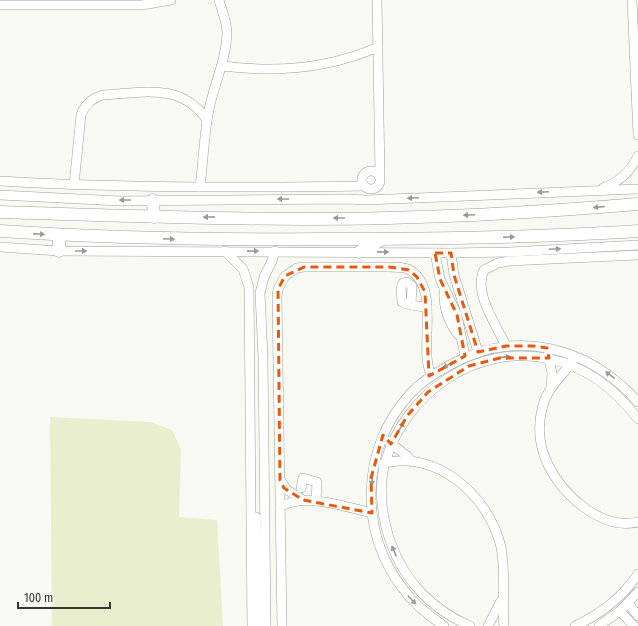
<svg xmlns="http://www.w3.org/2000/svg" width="638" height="626" font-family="'Fira Sans Condensed',sans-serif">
	<rect width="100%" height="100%" fill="#f8f9f2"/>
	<!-- grass -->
	<path fill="#e9eecf" d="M50,417L151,422L172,430L181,449L179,517L217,520L223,626H52Z"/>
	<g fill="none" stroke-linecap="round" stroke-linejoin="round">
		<!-- minor casing -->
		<g stroke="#9e9f98" stroke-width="10">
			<g id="minor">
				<path d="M377,0L380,176"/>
				<path d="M632,0L638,135"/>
				<path d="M0,5H142L171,0"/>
				<path d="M223,66C277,73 328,69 378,47"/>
				<circle cx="371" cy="180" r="9"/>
				<path d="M0,181C121,188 243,188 364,186"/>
				<path d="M74,185L81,115C85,104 92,98 103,95C143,93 181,82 207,120"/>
				<path d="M200,187C203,163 204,138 208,114C213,86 226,62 227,33C227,22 222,11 219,0"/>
				<path d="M603,188C619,182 631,171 638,156"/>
				<path d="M0,195L120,201L346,199L366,200L638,189"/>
				<path d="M0,247L59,251L451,253L510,252L638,245"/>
				<path d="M225,251L243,269L249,287L252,626"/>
				<path d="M435,253L440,279L457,315L465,356"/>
				<path d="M451,253L454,275L478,352"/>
				<path d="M444,289C443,307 449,325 462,339"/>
				<path d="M411,305L412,286L407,282L403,283L401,288L402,302C409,306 419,306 427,307"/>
				<path d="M506,346C496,324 473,293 484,270L498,263L509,261L638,255"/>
				<path d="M548,355L552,373L551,387"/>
				<path d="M573,360C562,377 546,388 542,409C538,425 539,444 546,460C559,492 600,531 638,522"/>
				<path d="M388,441L407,456L412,462"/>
				<path d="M382,464C436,448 489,496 501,547C506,573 502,600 504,626"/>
				<path d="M281,481L287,490L303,500"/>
				<path d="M301,488L303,478L317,482L316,501"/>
				<path d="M280,507C305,492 345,507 372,513"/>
				<path d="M256,517L259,626"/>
				<path d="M628,603L638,616"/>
				<path d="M620,611L634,626"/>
				<path d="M266,626L263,358L260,293L264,277L272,261L275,251"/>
				<path d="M282,626L277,297L278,289L285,276L297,268L304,267H389C395,267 402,267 408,269C442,286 418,347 431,375"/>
				<path d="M444,626C429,616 415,605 404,590C358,533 360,447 411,393C422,381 435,373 450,365C516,328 588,346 638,402"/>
				<path d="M470,626C433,610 404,581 391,543C382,519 378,488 385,463C405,393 477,342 550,359C587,367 615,389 638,419"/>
				<path d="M488,626L501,601"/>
				<path d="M575,626C601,614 622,598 638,574"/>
				<path d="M599,626L620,611L638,592"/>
			</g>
		</g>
		<!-- major casing -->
		<g stroke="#9e9f98" stroke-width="13">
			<g id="major">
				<path d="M153,200L154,217"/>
				<path d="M0,212C129,216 259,221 388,218C471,216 555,211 638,204"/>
				<path d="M0,231C107,238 214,240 321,239C427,239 532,238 638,231"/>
				<path d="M59,251V235"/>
				<path d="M359,252L381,240"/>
			</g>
		</g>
		<!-- minor -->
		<use href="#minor" stroke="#fff" stroke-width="9"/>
		<!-- major -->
		<use href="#major" stroke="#fff" stroke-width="12"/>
	</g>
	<!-- one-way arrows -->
	<defs><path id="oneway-solid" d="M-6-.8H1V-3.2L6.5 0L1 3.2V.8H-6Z"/></defs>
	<g fill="#9a9a98">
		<use href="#oneway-solid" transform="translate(543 192) rotate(177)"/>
		<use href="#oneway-solid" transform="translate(413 198) rotate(177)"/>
		<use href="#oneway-solid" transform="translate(283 199) rotate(180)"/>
		<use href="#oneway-solid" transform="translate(125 200) rotate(-180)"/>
		<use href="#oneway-solid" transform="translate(599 207) rotate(175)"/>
		<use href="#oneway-solid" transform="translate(469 215) rotate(177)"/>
		<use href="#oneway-solid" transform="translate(209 217) rotate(-179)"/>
		<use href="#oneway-solid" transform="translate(339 218) rotate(-180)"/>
		<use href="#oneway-solid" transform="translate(39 234) rotate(4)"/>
		<use href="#oneway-solid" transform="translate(509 237) rotate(-2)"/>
		<use href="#oneway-solid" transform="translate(169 239) rotate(2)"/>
		<use href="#oneway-solid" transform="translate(555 249) rotate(-3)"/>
		<use href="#oneway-solid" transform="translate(81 251)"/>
		<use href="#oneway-solid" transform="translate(253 251) rotate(-1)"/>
		<use href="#oneway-solid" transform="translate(383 252) rotate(1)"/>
		<use href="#oneway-solid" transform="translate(505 357) rotate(-6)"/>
		<use href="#oneway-solid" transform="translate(448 365) rotate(151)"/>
		<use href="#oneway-solid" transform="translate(610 375) rotate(-144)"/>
		<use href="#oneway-solid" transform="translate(401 427) rotate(-60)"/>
		<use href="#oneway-solid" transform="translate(372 480) rotate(96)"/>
		<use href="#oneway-solid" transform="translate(394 551) rotate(-113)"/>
		<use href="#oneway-solid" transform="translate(412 600) rotate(47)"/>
	</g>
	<!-- marked area -->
	<path fill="none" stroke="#e8590c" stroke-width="3" stroke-dasharray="8 5" stroke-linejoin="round" d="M435,253H451L454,275L478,352L506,346H533L547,348L549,358H500L469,366L428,392L407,416L391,444L383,435L371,478L372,513L303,500L284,488L280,480L278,289L285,276L304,267H389L409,270L417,277L425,292L429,376L465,356L457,315L440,279Z"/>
	<!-- scale -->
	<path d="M18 602v6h92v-6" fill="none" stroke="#353532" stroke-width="2"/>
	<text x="24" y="602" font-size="12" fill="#353532" stroke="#f8f9f2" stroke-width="3" paint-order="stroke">100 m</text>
</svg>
